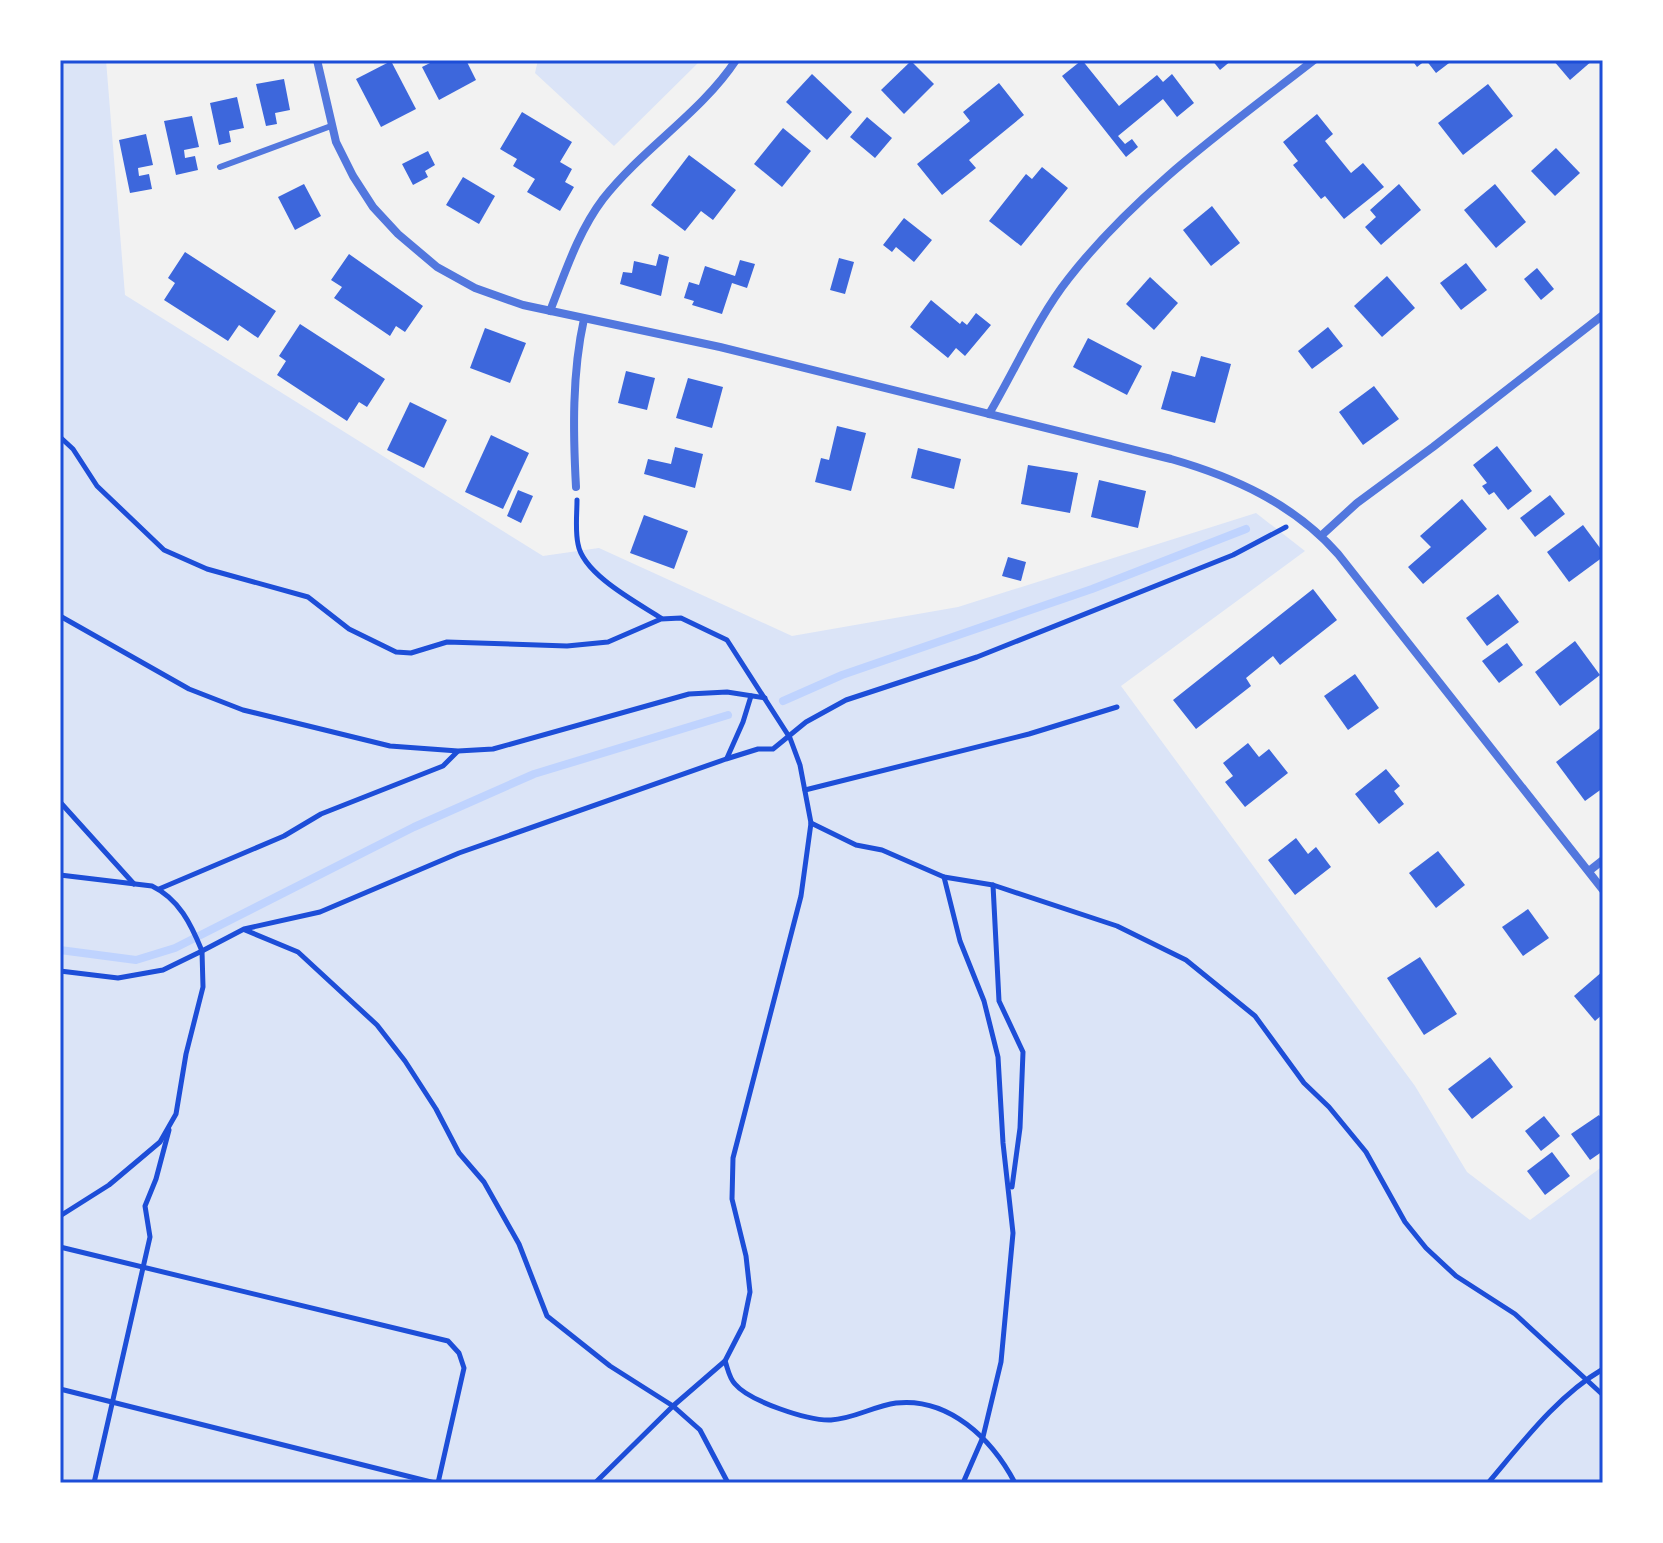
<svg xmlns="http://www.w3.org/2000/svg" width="1663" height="1543" font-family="'Noto Sans',sans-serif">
	<rect width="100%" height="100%" fill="#f2f2f2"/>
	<!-- green -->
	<g fill="#dbe4f7">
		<path d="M60,60H106L125,295L543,556L599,548L792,636L958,607L1256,513L1305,551L1121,686L1415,1086L1467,1172L1530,1220L1603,1166V1483H60Z"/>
		<path d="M538,60H701L614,146L535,73Z"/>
	</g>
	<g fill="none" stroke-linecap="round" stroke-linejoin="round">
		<!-- stream -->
		<g stroke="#bfd3fe" stroke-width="8">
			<path d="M783,701L842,675L1092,589L1246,529"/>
			<path d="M60,950L136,960L175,948L414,827L534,774L728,715"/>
		</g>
	</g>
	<!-- building -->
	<g fill="#3d67dc">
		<path d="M436,60H466L476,80L439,100L422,67Z"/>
		<path d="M1082,60L1119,106L1157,75L1163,82L1172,74L1194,103L1177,117L1163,99L1118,136L1125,144L1132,139L1138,147L1126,157L1062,76Z"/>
		<path d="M1212,60H1232L1220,70Z"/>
		<path d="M1412,60H1453L1436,73L1426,60L1417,67Z"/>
		<path d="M1553,60H1593L1570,80Z"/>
		<path d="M391,61L416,109L381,127L356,79Z"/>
		<path d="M911,61L934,84L904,114L881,90Z"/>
		<path d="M812,74L852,112L827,140L786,102Z"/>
		<path d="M284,79L290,110L275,113L277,124L266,126L256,84Z"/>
		<path d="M999,83L1024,115L969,160L976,168L942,195L917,164L970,121L963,112Z"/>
		<path d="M1488,84L1513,116L1463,155L1438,123Z"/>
		<path d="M237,97L244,128L229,131L231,142L219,145L210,103Z"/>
		<path d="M522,112L572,142L560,162L572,169L565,182L574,187L560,211L527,192L535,179L513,166L517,159L500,149Z"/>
		<path d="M1317,114L1333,134L1325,141L1351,173L1363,163L1384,187L1344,219L1325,196L1321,199L1293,165L1298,161L1283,142Z"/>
		<path d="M192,116L199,147L184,150L185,158L195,156L198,170L176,175L164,121Z"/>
		<path d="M867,117L892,138L875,158L850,137Z"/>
		<path d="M783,128L811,151L782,187L754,164Z"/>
		<path d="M146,134L153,165L138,168L139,176L149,174L152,189L130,193L119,140Z"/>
		<path d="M1556,148L1580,173L1555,196L1531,171Z"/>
		<path d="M428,151L435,165L425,171L428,177L413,185L402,164Z"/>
		<path d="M689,155L736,190L713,220L701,211L685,231L651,205Z"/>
		<path d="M1042,167L1068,188L1021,246L989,221L1026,174L1032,179Z"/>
		<path d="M463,177L495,196L479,224L446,205Z"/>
		<path d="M304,184L321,216L295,230L278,197Z"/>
		<path d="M1399,184L1421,210L1381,245L1365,227L1376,217L1370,210Z"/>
		<path d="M1495,184L1526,222L1496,248L1464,210Z"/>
		<path d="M1212,206L1240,243L1211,266L1183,230Z"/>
		<path d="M904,218L932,240L914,262L896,247L892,252L883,245Z"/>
		<path d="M185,252L276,311L258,338L239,325L228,341L164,300L175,283L168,278Z"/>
		<path d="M349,254L423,306L405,332L396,326L390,336L334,298L342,287L331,280Z"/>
		<path d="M659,254L669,257L661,296L620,284L623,272L632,273L634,261L656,266Z"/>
		<path d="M839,258L854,262L845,294L830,290Z"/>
		<path d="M740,260L755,264L747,288L732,283L722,314L692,305L694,301L684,298L689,282L699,285L705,266L735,276Z"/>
		<path d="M1466,263L1487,290L1461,310L1440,283Z"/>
		<path d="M1537,268L1554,289L1541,300L1524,279Z"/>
		<path d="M1387,276L1415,308L1382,337L1354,306Z"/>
		<path d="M1150,277L1178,303L1154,330L1126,304Z"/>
		<path d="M931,300L960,324L962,321L967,325L976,313L991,325L965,356L956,348L948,358L910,327Z"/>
		<path d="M300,324L385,379L367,407L359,402L347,421L277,375L286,361L279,356Z"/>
		<path d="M1328,327L1343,346L1312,369L1298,351Z"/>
		<path d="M485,328L526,343L510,383L470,368Z"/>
		<path d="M1088,338L1142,366L1127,395L1073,367Z"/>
		<path d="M1201,356L1231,364L1215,423L1161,409L1172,371L1195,377Z"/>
		<path d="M626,371L655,378L647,410L618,403Z"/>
		<path d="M688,378L723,387L712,428L676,418Z"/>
		<path d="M1374,386L1399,419L1363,445L1339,412Z"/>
		<path d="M410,402L447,420L424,468L387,450Z"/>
		<path d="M837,426L866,433L851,491L815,482L821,458L829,460Z"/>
		<path d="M491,435L529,453L503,509L465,492Z"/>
		<path d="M1497,446L1532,491L1508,510L1494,492L1489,495L1482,486L1487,483L1473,465Z"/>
		<path d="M675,447L703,454L695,488L644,474L648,459L671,464Z"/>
		<path d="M918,448L961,459L954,489L911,478Z"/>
		<path d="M1028,465L1078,473L1070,513L1021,504Z"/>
		<path d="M1099,480L1146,491L1138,528L1091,517Z"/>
		<path d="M518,490L533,496L521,523L507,516Z"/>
		<path d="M1550,495L1565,514L1535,537L1520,518Z"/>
		<path d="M1462,499L1487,529L1423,584L1408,567L1431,547L1420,536Z"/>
		<path d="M644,515L688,531L674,569L630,553Z"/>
		<path d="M1583,525L1603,552V557L1569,582L1547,552Z"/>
		<path d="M1008,557L1026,562L1021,581L1002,576Z"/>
		<path d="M1313,589L1337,620L1280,665L1273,656L1246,678L1251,686L1196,729L1173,700Z"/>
		<path d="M1498,594L1519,622L1487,646L1466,618Z"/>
		<path d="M1575,641L1600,675L1560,706L1535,672Z"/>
		<path d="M1507,643L1523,665L1499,683L1482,661Z"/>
		<path d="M1355,674L1379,708L1348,730L1324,696Z"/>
		<path d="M1603,726V788L1585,801L1556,762Z"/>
		<path d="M1248,743L1259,757L1269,749L1288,773L1245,807L1225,782L1233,776L1223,763Z"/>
		<path d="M1386,769L1400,786L1394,791L1404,804L1379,824L1355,794Z"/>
		<path d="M1296,838L1308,854L1316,847L1331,867L1295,895L1268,860Z"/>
		<path d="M1438,851L1465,885L1436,908L1409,873Z"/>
		<path d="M1528,909L1549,938L1523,956L1502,927Z"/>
		<path d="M1420,957L1457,1014L1424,1035L1387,978Z"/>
		<path d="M1603,971V1014L1595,1021L1574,996Z"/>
		<path d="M1490,1057L1513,1087L1472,1119L1448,1089Z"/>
		<path d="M1599,1115L1603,1121V1151L1590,1160L1571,1134Z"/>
		<path d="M1544,1116L1560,1136L1541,1151L1525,1131Z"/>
		<path d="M1552,1152L1570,1176L1545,1195L1527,1171Z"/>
	</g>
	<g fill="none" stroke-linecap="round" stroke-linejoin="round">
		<!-- path -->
		<g stroke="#1d4ed8" stroke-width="5">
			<path d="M60,437L73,449L97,486L164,550L207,569L308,597L349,629L396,652L411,653L447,642L567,646L608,642L661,619L681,618L727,640L790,738L800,765L811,823L801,896L733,1158L732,1199L746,1256L750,1292L743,1326L725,1361L673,1406L595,1483"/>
			<path d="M577,500C577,514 575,530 578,544C583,574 636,602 661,618"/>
			<path d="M60,616L189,689L243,710L390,746L458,751L493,749L689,694L727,692L765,698"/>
			<path d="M727,758L743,722L751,696"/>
			<path d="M805,790L1029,734L1117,707"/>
			<path d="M60,802L134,884"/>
			<path d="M811,823L856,845L882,850L944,877L993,885L1117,926L1186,960L1255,1016L1304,1083L1329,1107L1366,1152L1405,1222L1426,1248L1456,1276L1515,1314L1603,1395"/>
			<path d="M60,875L152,886C179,899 191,924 202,951L244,929L320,912L459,853L726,759L758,749H773L806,722L846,700L977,657L1233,555L1286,527"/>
			<path d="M944,877L960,941L984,1001L998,1057L1003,1143L1013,1233L1001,1362L983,1437L963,1483"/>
			<path d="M993,885L999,1001L1023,1052L1020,1128L1012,1187"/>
			<path d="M159,889L284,836L321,814L443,766L457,752"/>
			<path d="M245,930L298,952L377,1025L405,1061L436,1109L459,1153L484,1182L519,1244L547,1316L610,1366L673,1406L700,1430L728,1483"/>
			<path d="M60,971L118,978L163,970L202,951L203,987L186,1054L176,1114L160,1142L109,1185L60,1216"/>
			<path d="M60,1247L448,1341L459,1353L464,1368L438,1483"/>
			<path d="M725,1361C728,1369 729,1378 735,1384C749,1401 808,1421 831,1420C853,1419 874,1406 896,1403C949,1397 992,1439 1015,1483"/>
			<path d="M60,1389L435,1483"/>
			<path d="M94,1483L150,1237L145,1206L156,1179L169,1130"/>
			<path d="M1488,1483C1522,1443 1557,1396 1603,1369"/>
		</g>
		<!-- service -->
		<path stroke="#5277de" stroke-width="6" d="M220,167L331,126"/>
		<!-- minor -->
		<g stroke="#5277de" stroke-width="8">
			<path d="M317,60L336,142L353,176L373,207L398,234L437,267L475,288L523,305L720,347L1171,459C1234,477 1294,504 1338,554L1603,890"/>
			<path d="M550,311C565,273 578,232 603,199C643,148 701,113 736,60"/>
			<path d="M989,414C1015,370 1038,317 1069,278C1137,191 1228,127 1314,60"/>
			<path d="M576,487C573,432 572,373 584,319"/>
			<path d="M1322,535L1357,503L1433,447L1603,315"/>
			<path d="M1589,871L1603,860"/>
		</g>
	</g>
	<!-- border -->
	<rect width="1663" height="1543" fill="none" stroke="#ffffff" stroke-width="124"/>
	<rect x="62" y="62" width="1539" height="1419" fill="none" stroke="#1d4ed8" stroke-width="3"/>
</svg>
